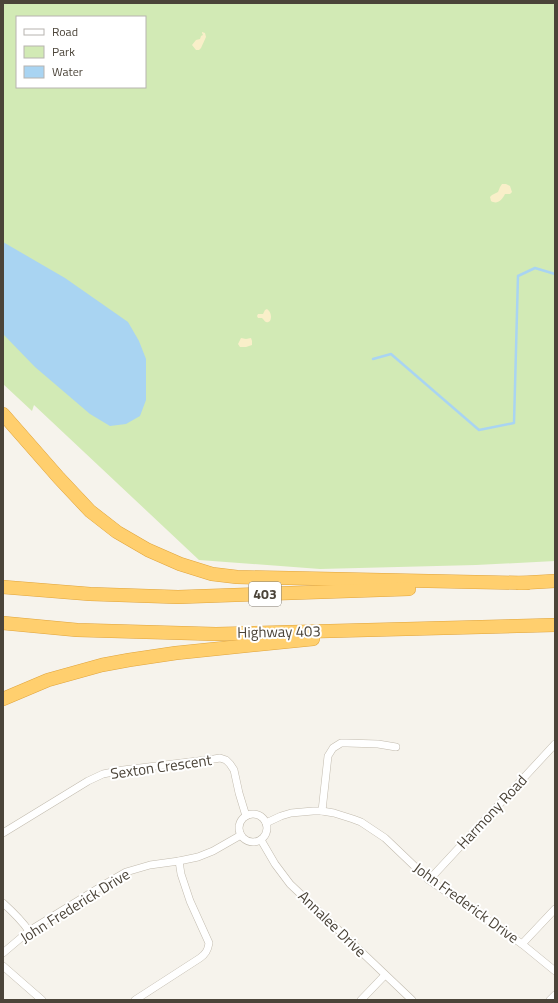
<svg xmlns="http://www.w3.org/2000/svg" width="558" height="1003" font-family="'Titillium Web',sans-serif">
	<rect width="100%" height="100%" fill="#f6f3ec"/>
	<!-- green -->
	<path fill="#d2eab5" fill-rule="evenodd" d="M3,3H555V561L476,565L320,569L199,560L34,405L32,411L3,384ZM17,17H145V87H17Z"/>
	<!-- sand -->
	<g fill="#f9efc9">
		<path d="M202,32L205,33L206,37L201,48L199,50H196L192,45L196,40L200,39L201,36L203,35L202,33Z"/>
		<path d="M502,184H506L510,186L512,192L510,194H505C502,200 497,205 491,201L490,197L492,195L498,192L500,187Z"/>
		<path d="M267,309C271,312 272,317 270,321C266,324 265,321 262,318H258L257,316L258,314H263L265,310Z"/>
		<path d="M241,338L246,339L251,338L252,341V345L246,347H240L238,344Z"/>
	</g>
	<!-- water -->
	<path fill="#a9d4f2" d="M3,242L65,278L128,322L139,341L146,359V400L140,416L126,424L110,426L90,414L35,367L3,334Z"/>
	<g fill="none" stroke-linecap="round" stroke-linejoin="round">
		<!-- stream -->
		<path stroke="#a9d4f2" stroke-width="2.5" d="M373,359L391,354L479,430L514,423L518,276L535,268L555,274"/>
		<!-- street casing -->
		<g stroke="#c2bbae" stroke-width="8">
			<g id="street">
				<path d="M322,811L328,756L333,748L341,743H347L378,744L396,747"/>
				<circle cx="253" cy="828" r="14"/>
				<path d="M266,823L281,816L291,813L313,811H322L334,813L353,819L361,822L385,838L429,880L522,944L555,971"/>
				<path d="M3,833L88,781L103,774L123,770L214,759L220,758L226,760L230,764L234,770L239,793L246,816"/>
				<path d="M261,840L275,864L290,884L412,1000"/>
				<path d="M429,880L555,744"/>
				<path d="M3,903C13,912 22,921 29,931"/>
				<path d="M522,944L555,909"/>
				<path d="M3,953L29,931L107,883L126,872L150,865L179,861L198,857L213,851L241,835"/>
				<path d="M3,966L42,1000"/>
				<path d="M135,1000L200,958C206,954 208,950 209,943L190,901L181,874L179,861"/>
				<path d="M361,1000L385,975"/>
				<path d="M550,1000L555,995"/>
			</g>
		</g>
		<!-- highway casing -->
		<g stroke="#e0a43c" stroke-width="14">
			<g id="highway">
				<path d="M3,414L59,478L90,511L117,532L148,550L180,564L212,574L237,577L527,583"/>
				<path d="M519,583L555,581"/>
				<path d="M3,587L90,594L178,597L409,589"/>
				<path d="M3,623L77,630L216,634L555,625"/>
				<path d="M3,699L48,680L102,665L129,660L176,653L313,639"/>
			</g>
		</g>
		<!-- street -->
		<use href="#street" stroke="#fff" stroke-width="7"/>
		<!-- highway -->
		<use href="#highway" stroke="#ffcf6e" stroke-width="13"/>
	</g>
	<g text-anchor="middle" stroke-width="4" stroke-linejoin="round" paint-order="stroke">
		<!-- shield labels -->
		<rect fill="#fff" stroke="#817c74" stroke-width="1" x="249" y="582" width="32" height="24" rx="3"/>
		<g font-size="14" font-weight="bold" fill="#4b4439">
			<text x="265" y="599">403</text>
		</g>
		<!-- street labels -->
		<g font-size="15" fill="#4b4439" stroke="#fff">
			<text transform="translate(279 632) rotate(-1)" y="5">Highway 403</text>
			<text transform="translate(161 767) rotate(-8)" y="5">Sexton Crescent</text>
			<text transform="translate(492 812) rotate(-47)" y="5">Harmony Road</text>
			<text transform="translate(466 903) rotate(36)" y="5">John Frederick Drive</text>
			<text transform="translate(75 906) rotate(-32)" y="5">John Frederick Drive</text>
			<text transform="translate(332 924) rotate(44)" y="5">Annalee Drive</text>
		</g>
	</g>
	<!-- border -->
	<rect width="558" height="1003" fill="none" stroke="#4b4439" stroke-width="8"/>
	<!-- legend -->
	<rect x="16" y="16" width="130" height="72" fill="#ffffff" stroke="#b7b4b0"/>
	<rect x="24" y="29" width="20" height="6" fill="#ffffff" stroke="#b7b4b0"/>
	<text x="52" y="36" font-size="12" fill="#4b4439">Road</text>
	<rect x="24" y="46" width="20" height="12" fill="#d2eab5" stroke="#b7b4b0"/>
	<text x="52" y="56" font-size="12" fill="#4b4439">Park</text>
	<rect x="24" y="66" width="20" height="12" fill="#a9d4f2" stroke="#b7b4b0"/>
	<text x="52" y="76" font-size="12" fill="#4b4439">Water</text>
</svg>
